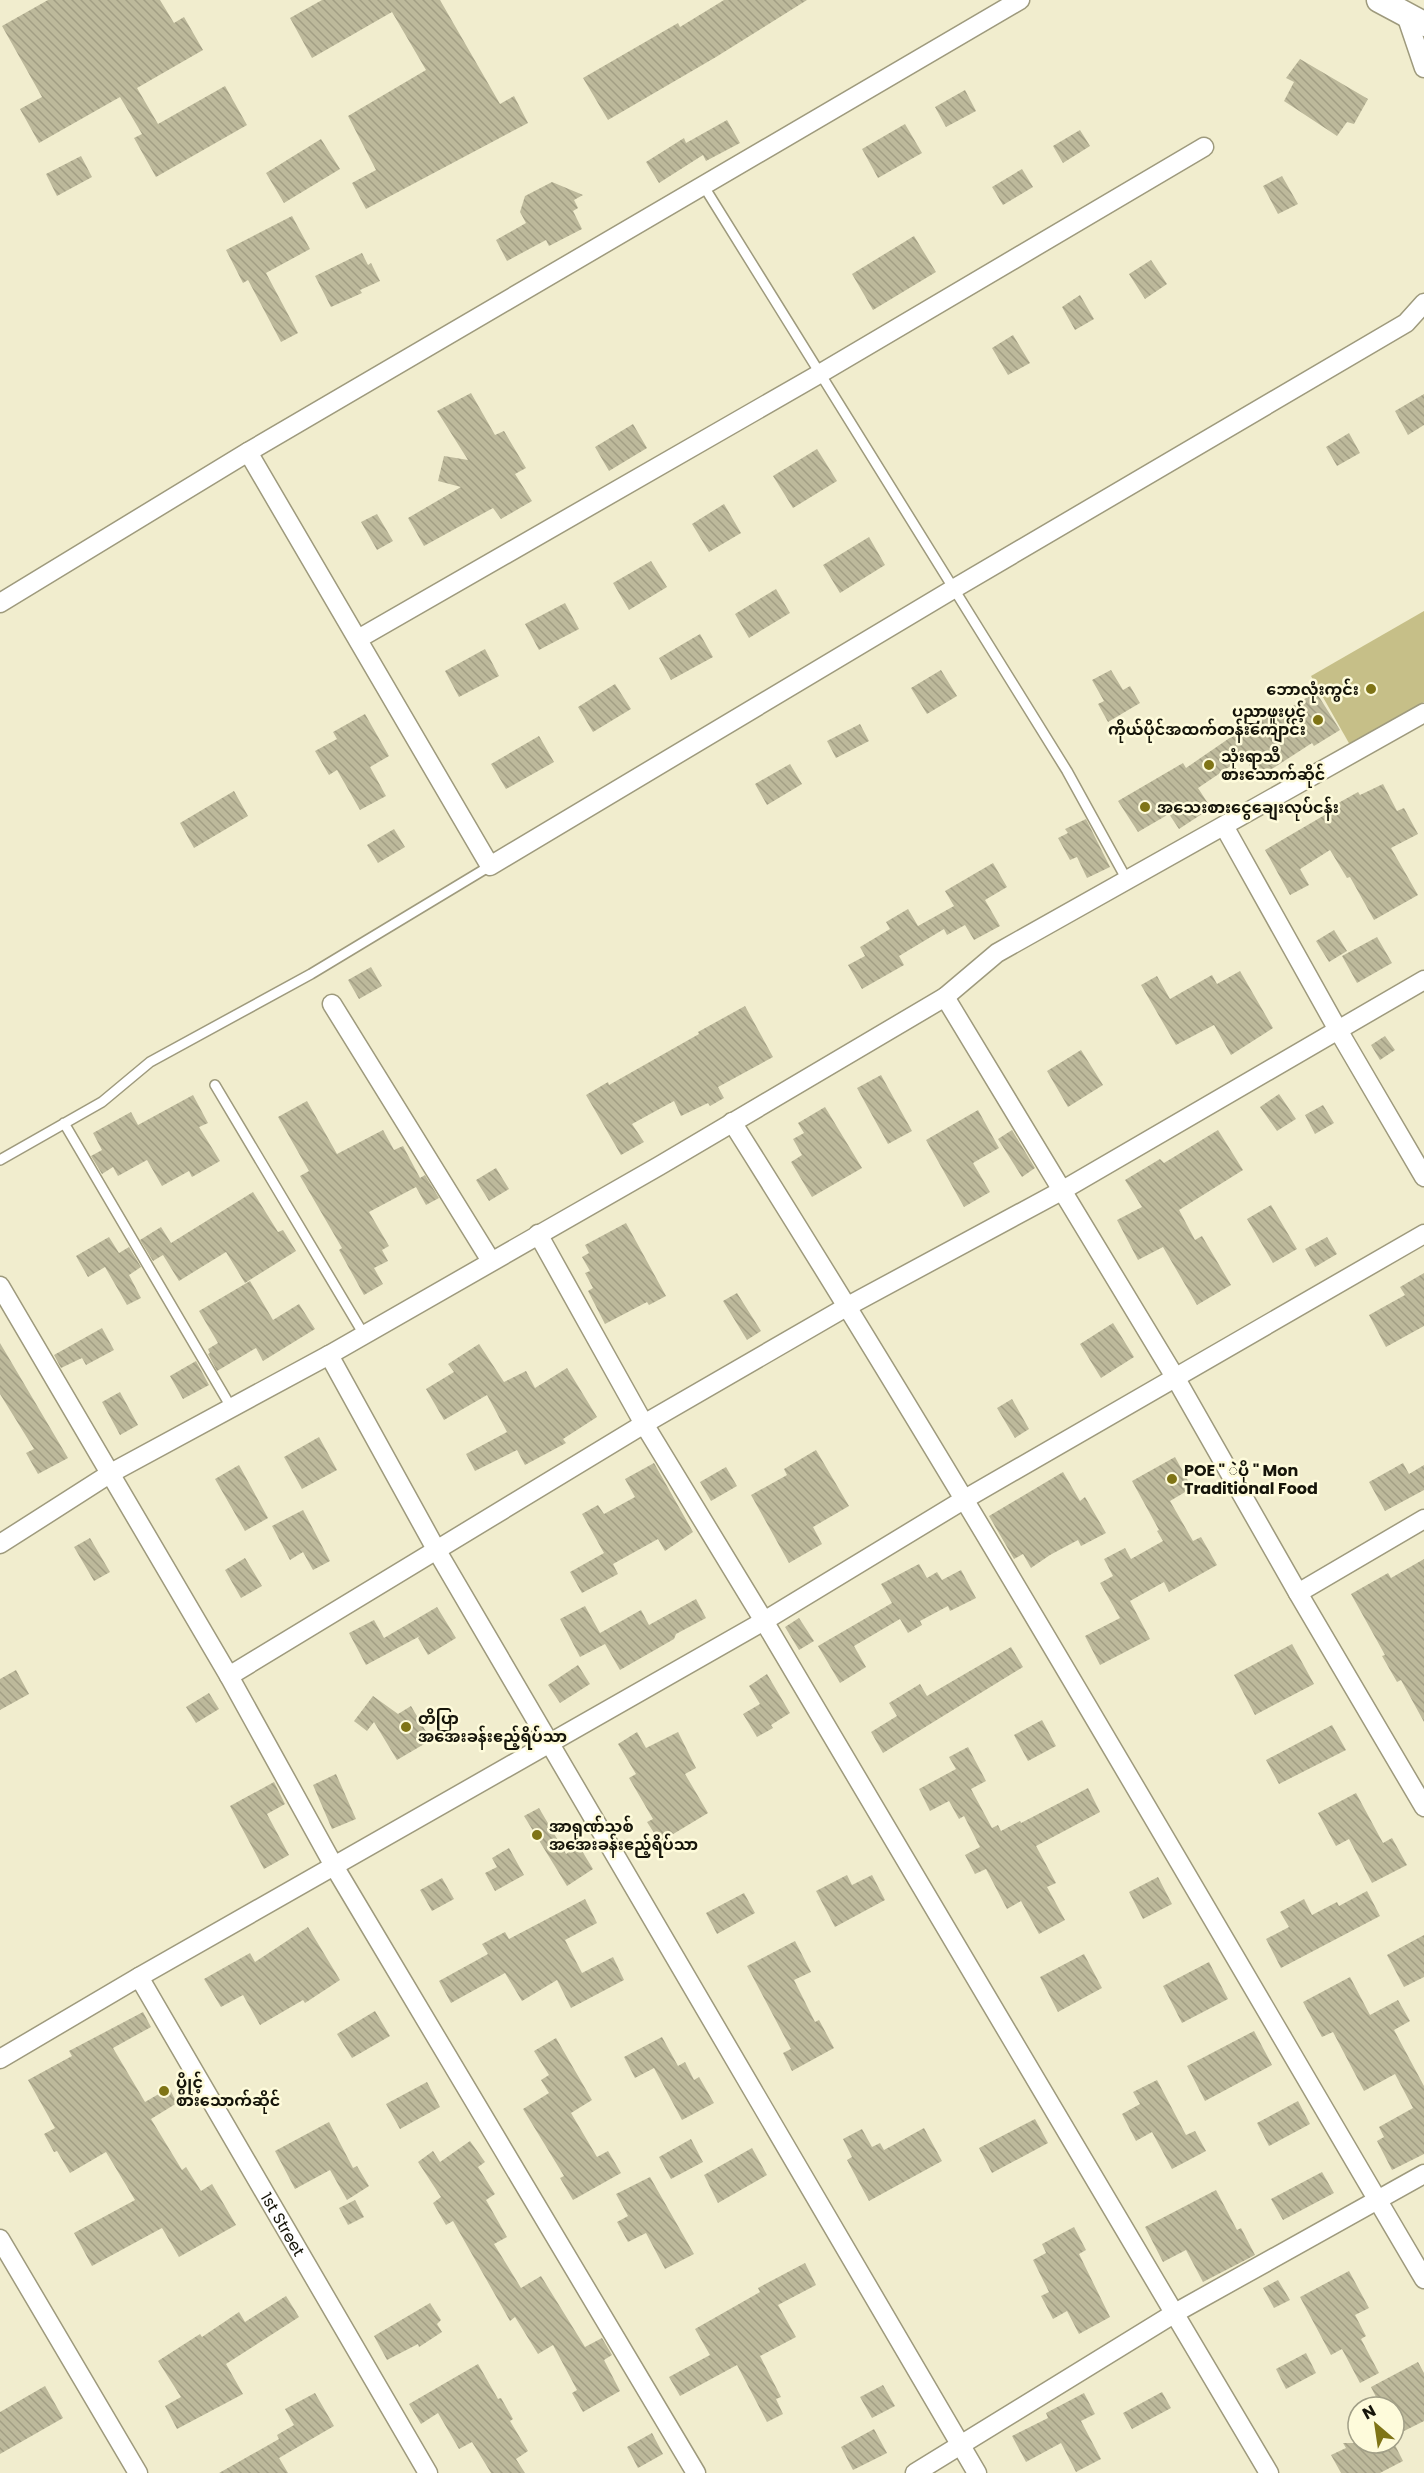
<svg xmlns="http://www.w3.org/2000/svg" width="1424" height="2473" font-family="Poppins,'Noto Sans Myanmar',sans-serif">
<defs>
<pattern id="building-back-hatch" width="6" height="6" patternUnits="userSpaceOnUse" patternTransform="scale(1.5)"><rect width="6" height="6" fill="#bdb99b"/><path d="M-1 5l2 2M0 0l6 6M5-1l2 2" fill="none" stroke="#a29e84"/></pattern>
</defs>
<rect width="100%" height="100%" fill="#f1edce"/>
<path fill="#c6bf88" d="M1424,611V702L1350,745L1311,676Z"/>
<path fill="url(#building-back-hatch)" d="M48,0H160L174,23L184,17L203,50L137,88L158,124L225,86L247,125L156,177L134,138L142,134L120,97L39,143L20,109L42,97L2,26Z
M322,0H440L500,104L514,96L528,123L366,209L352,183L376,170L348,116L426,70L392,12L312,58L290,18Z
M724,0H807L716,57L608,120L583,78L678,23L680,27Z
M1300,59L1368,99L1354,124L1347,122L1337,136L1284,101L1294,82L1286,78Z
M965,90L976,111L946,127L935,107Z
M727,120L740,143L706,161L703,155L659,183L646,162L684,138L686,143Z
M905,124L922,153L878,178L862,149Z
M1080,130L1090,146L1063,163L1053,146Z
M321,139L340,169L284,203L266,173Z
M81,156L92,177L57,196L46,174Z
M1022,169L1033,187L1003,205L992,187Z
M1282,176L1298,204L1278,214L1263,186Z
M552,182L583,195L574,200L578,208L573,211L582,229L549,246L546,240L507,261L496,240L526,223L520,212L525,196Z
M292,216L310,249L266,273L298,333L281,342L248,280L243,283L226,250Z
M914,236L936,272L873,310L852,274Z
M362,253L368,265L371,263L380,281L360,290L362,293L331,307L315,276Z
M1151,260L1167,284L1145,299L1129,274Z
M1080,295L1094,319L1075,330L1062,307Z
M1013,335L1030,363L1008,375L992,348Z
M471,393L495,435L504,431L526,468L515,474L532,501L501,519L493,508L424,546L408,518L461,487L438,481L444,456L468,460L437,411Z
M1424,394V425L1408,435L1395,411Z
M633,424L647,448L609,471L595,447Z
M1349,433L1360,453L1337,466L1326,447Z
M817,449L837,481L793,508L773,476Z
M724,504L741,533L709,552L692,524Z
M377,514L393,541L377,550L361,522Z
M869,537L885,565L840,593L823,565Z
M651,561L667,587L629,610L613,583Z
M776,589L790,613L749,638L735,614Z
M565,603L579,629L539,650L525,624Z
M700,634L713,657L671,680L659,658Z
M485,649L499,676L459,697L445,671Z
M941,670L957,696L927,714L911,688Z
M1111,670L1123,690L1130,686L1140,703L1108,722L1098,704L1104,701L1092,680Z
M615,684L631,709L593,732L578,707Z
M1316,692L1340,730L1314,746L1312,743L1258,778L1244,757L1198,788L1211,808L1179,829L1169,814L1138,832L1118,801L1183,763L1186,768L1273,708L1278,715Z
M365,714L389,756L370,767L386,796L360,810L337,770L329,775L315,751L337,739L333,732Z
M860,724L869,741L836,758L827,741Z
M539,736L554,762L506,789L491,764Z
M790,764L802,784L767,805L755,784Z
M1383,784L1397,811L1404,808L1418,834L1391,848L1418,895L1374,920L1350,877L1347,878L1330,850L1300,869L1309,885L1290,895L1265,850L1335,809L1333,806L1358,792L1360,795Z
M234,791L248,816L194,848L180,823Z
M1086,819L1110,867L1087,878L1077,857L1070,860L1058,838L1068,833L1065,829Z
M394,829L405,847L378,863L367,845Z
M993,863L1007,887L985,900L1000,926L974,940L965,925L947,935L944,929L899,956L904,965L862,989L848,965L865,956L860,947L890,929L886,922L908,909L918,926L954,906L945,891Z
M1334,930L1347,951L1329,962L1316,941Z
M1377,937L1392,963L1357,983L1342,956Z
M371,967L382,986L359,999L348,980Z
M1240,971L1273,1028L1231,1055L1214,1025L1176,1045L1141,985L1157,976L1170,999L1212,975L1217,984Z
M745,1006L773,1057L718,1087L724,1098L710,1106L708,1103L681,1116L674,1101L632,1124L644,1142L621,1155L586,1095L608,1082L609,1085L699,1034L698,1032Z
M1385,1036L1395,1050L1380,1060L1371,1045Z
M1081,1050L1103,1085L1068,1107L1047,1071Z
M881,1075L912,1131L888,1144L857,1088Z
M1279,1094L1296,1119L1277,1131L1260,1107Z
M193,1095L208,1123L199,1127L220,1161L192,1177L189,1171L162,1186L147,1160L118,1176L113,1167L102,1174L91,1156L102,1150L93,1133L131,1112L138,1125Z
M307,1101L337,1154L383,1130L394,1150L403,1146L420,1178L425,1175L439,1198L426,1205L416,1187L369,1212L389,1246L382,1250L388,1261L374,1268L383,1284L364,1295L339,1250L342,1248L300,1176L309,1171L278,1117Z
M1323,1105L1334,1123L1315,1134L1305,1115Z
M825,1107L862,1168L812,1197L791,1162L802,1155L793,1139L804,1133L798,1123Z
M978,1110L999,1148L973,1163L990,1192L964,1207L926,1140Z
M1012,1130L1035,1168L1022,1177L998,1139Z
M1218,1130L1243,1170L1179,1210L1195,1240L1202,1236L1231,1285L1197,1305L1163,1247L1138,1260L1117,1220L1142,1207L1125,1180L1160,1159L1164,1163Z
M496,1168L509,1189L489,1201L476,1180Z
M253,1192L278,1232L283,1230L296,1251L245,1283L226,1252L179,1281L163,1255L153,1261L140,1240L161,1227L171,1243Z
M1271,1205L1297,1249L1273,1263L1247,1219Z
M626,1223L666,1296L649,1305L647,1302L605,1324L588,1291L593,1288L585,1273L590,1271L582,1257L589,1253L585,1245Z
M109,1237L119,1253L129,1247L141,1267L129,1275L141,1298L127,1305L105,1267L88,1277L76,1256Z
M1327,1237L1337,1254L1315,1267L1305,1249Z
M1424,1273V1326L1386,1347L1369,1315L1405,1295L1400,1287Z
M250,1281L273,1320L299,1304L315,1329L263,1361L256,1348L217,1371L208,1354L210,1353L208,1349L218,1343L199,1311Z
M737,1293L761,1331L747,1340L723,1301Z
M1113,1323L1134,1357L1101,1378L1080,1344Z
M102,1328L114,1350L86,1365L82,1358L61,1368L54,1355Z
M0,1343L68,1458L38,1474L26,1453L34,1449L0,1394Z
M479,1344L504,1382L526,1371L535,1388L567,1368L597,1417L563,1439L566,1443L525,1465L517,1450L475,1471L466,1454L507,1432L487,1395L444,1420L426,1389L454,1372L448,1364Z
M196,1361L209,1385L183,1399L170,1376Z
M120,1392L138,1425L120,1435L102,1402Z
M1012,1399L1029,1429L1015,1438L997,1408Z
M319,1437L337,1470L302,1489L284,1457Z
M816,1450L849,1506L813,1527L822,1544L789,1563L751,1495L787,1475L784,1469Z
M1175,1457L1192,1488L1170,1501L1193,1541L1201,1537L1217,1565L1169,1592L1164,1582L1130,1601L1150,1639L1100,1665L1085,1636L1120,1618L1100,1583L1113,1576L1104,1559L1125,1548L1131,1559L1163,1541L1157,1531L1159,1530L1132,1481Z
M654,1463L693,1532L665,1551L658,1539L613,1564L618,1574L582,1593L570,1572L604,1553L582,1514L598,1505L604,1514L635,1497L625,1479Z
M1403,1463L1409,1474L1424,1465V1490L1385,1511L1369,1482Z
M239,1465L268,1518L245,1531L215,1479Z
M726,1467L737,1486L711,1501L700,1482Z
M1063,1472L1080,1501L1085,1497L1106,1533L1081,1546L1078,1540L1050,1555L1031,1568L1023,1554L1014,1559L989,1516Z
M303,1510L330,1561L313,1570L303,1552L290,1560L272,1526Z
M90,1538L110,1572L94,1581L74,1547Z
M245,1558L262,1586L241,1598L225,1570Z
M1424,1559V1722L1401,1680L1397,1682L1382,1656L1385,1655L1351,1594L1388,1573L1391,1578Z
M919,1564L927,1578L937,1572L942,1580L961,1570L976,1598L950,1611L948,1606L920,1621L922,1625L908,1633L900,1619L854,1646L866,1667L840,1683L818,1646L892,1603L881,1584Z
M696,1599L706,1618L676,1634L674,1639L620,1670L605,1644L580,1657L560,1619L585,1606L600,1633L641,1610L649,1625Z
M437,1607L456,1638L428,1655L418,1638L420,1636L366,1665L349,1633L374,1620L384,1638Z
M799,1618L814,1641L799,1650L785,1627Z
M1292,1644L1314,1684L1255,1715L1234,1675Z
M1011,1647L1023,1667L883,1753L871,1732L897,1716L889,1703L920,1684L927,1696Z
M578,1665L590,1684L560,1703L548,1685Z
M16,1670L29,1694L0,1710V1679Z
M767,1674L790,1713L771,1725L773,1728L757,1737L743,1714L760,1704L749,1686Z
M209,1693L219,1709L196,1723L186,1707Z
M373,1696L398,1714L411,1706L431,1740L397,1760L374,1722L367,1731L354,1721Z
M1042,1720L1056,1746L1028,1761L1014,1735Z
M1332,1725L1346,1750L1279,1784L1266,1760Z
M637,1732L646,1748L678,1732L696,1768L685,1774L708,1813L660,1842L647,1822L653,1819L629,1778L636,1774L618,1744Z
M968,1747L986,1781L971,1789L992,1828L998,1825L1001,1831L1020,1821L1021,1823L1088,1788L1100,1812L1036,1846L1056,1883L1047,1887L1065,1920L1039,1934L1021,1901L1007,1909L986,1869L975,1874L965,1855L980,1847L964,1816L959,1819L949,1801L930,1811L919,1789L956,1769L949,1757Z
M336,1774L356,1819L332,1829L313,1785Z
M274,1782L285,1804L267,1814L289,1855L264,1869L230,1806Z
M1356,1793L1383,1843L1392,1838L1407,1865L1372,1883L1349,1839L1336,1846L1318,1813Z
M539,1808L566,1854L579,1846L593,1869L567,1886L524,1816Z
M509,1848L524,1875L495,1891L485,1873L497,1867L492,1858Z
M847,1875L852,1885L872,1875L885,1900L835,1927L816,1891Z
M1158,1877L1172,1904L1143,1919L1129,1892Z
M442,1878L454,1899L432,1911L420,1890Z
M1367,1891L1380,1916L1281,1968L1266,1939L1289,1927L1280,1912L1304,1899L1312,1915L1337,1902L1339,1906Z
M744,1893L755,1913L717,1934L706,1913Z
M585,1899L597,1923L565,1940L582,1973L613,1957L624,1980L571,2008L557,1980L522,2001L505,1973L451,2003L439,1981L488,1954L482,1944L505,1932L509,1939Z
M308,1927L340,1980L305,2003L303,2000L260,2025L243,1995L221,2007L204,1979L250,1953L255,1962Z
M1424,1935V1977L1404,1987L1387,1955Z
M795,1941L811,1972L794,1980L815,2022L819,2020L834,2048L792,2071L783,2053L791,2049L747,1966Z
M1084,1954L1102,1988L1058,2012L1040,1977Z
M1209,1962L1228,1999L1182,2023L1163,1986Z
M1350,1977L1370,2015L1398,2000L1410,2021L1394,2030L1424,2086V2154L1392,2170L1377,2141L1384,2137L1379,2127L1413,2108L1395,2074L1364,2091L1333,2032L1322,2037L1303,2002Z
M375,2011L390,2036L352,2058L337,2034Z
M143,2012L151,2027L113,2048L145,2102L169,2088L177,2103L151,2119L182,2170L186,2167L201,2191L212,2184L236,2225L179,2257L162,2228L92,2266L74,2233L135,2200L106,2152L70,2173L57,2151L54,2152L44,2134L55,2128L28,2080L72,2056L69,2051Z
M1254,2031L1272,2065L1205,2101L1187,2066Z
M662,2037L678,2066L685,2062L694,2080L699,2077L714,2103L682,2120L654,2068L635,2078L624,2057Z
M556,2038L592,2100L571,2113L597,2157L608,2151L621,2173L573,2200L560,2178L564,2176L523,2109L549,2093L541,2080L549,2075L534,2051Z
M1157,2080L1186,2135L1195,2131L1206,2151L1172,2169L1152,2132L1136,2141L1122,2114L1140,2104L1133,2092Z
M427,2082L440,2107L400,2129L386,2104Z
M1298,2101L1310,2124L1269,2146L1257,2123Z
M1035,2119L1048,2143L992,2173L979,2148Z
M329,2122L353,2168L357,2166L369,2186L347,2200L330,2170L295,2189L275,2151Z
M924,2128L942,2161L869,2201L847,2160L852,2157L843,2139L862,2129L872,2147L880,2143L884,2150Z
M691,2139L703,2162L671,2179L659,2157Z
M470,2141L485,2162L478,2167L495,2194L486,2200L507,2237L494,2244L521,2288L541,2276L585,2347L602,2338L612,2355L604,2360L620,2391L583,2412L572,2393L577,2390L553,2345L538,2354L515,2317L510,2321L453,2221L446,2225L433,2203L441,2197L418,2162L433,2151L440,2162Z
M752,2148L767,2175L718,2203L704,2175Z
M1322,2172L1334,2193L1283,2220L1271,2199Z
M650,2177L694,2254L665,2269L646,2233L628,2242L617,2222L628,2216L616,2194Z
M1216,2190L1237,2230L1241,2228L1255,2255L1203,2282L1186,2250L1163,2262L1145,2227Z
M355,2200L364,2217L348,2225L339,2208Z
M1074,2227L1086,2250L1079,2254L1110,2317L1079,2334L1067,2311L1053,2319L1041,2296L1049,2292L1033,2260L1046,2253L1042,2244Z
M805,2263L816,2285L778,2305L796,2337L760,2356L781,2397L776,2399L783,2414L767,2422L737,2365L680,2396L669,2377L710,2355L695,2329L760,2292L758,2288Z
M1349,2271L1369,2308L1355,2315L1366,2336L1361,2339L1379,2373L1360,2383L1342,2349L1331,2355L1300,2297Z
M1278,2280L1290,2300L1274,2308L1263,2288Z
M286,2296L299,2317L226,2364L243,2394L177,2429L165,2406L181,2397L158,2361L200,2334L202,2337L239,2312L245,2322Z
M430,2303L441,2320L437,2324L442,2332L419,2347L418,2344L387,2360L374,2336Z
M1306,2353L1316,2373L1286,2389L1276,2369Z
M1418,2362L1424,2373V2421L1394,2436V2407H1381L1371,2387Z
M478,2364L498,2399L501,2398L513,2419L510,2421L528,2451L516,2459L525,2473H491L472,2442L459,2449L438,2413L421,2424L409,2404Z
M883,2385L895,2406L872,2418L860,2397Z
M45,2386L63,2418L0,2454V2412Z
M1162,2392L1171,2408L1132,2429L1123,2413Z
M315,2393L334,2426L279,2458L288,2473H219L279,2439L277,2435L294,2425L285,2409Z
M1084,2393L1095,2414L1081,2421L1101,2459L1076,2472L1061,2443L1026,2462L1012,2436L1048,2418L1046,2413Z
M874,2429L887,2453L853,2470L841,2447Z
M652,2433L663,2454L638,2468L627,2447Z
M1343,2443H1394L1403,2461L1380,2473H1341L1331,2455L1346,2448Z"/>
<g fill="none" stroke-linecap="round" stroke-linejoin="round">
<defs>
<path id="lane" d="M703,185L1067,771L1127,880
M215,1085L363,1333
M64,1123L231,1407
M0,1160L102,1102L150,1062L311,974L490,866"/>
<g id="street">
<path d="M1406,15L1424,68"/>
<path d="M248,452L490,866L955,588L1406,323L1424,303"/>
<path d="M0,603L248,452L1020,0"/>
<path d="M358,639L821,373L1204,147"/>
<path d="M1224,826L1338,1030L1424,1177"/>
<path d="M945,997L1175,1377L1298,1593L1424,1807"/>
<path d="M332,1004L491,1261"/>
<path d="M732,1122C972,1502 1196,1892 1424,2279"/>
<path d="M538,1234L644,1424L764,1621L1269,2473"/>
<path d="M0,1286L229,1676L334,1866L696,2473"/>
<path d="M329,1355L437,1551L977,2473"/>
<path d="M0,1544L111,1473L329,1355L659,1166L945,997L997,953L1424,713"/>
<path d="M1298,1593L1424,1519"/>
<path d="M229,1676L644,1424L848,1306L1063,1190L1424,980"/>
<path id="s1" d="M139,1977L428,2473"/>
<path d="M0,2059L139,1977L764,1621L965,1499L1424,1234"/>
<path d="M0,2239L138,2473"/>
<path d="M915,2473L1175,2313L1424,2174"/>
</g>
<path id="secondary" d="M1379,0L1424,24"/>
</defs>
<use href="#lane" stroke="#9e9a7d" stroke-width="12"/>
<use href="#street" stroke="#9e9a7d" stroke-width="21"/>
<use href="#secondary" stroke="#9e9a7d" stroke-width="27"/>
<use href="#lane" stroke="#fff" stroke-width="9"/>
<use href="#street" stroke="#fff" stroke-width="18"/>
<use href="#secondary" stroke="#fff" stroke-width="24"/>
</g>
<g fill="#7f7416" stroke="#fefbdb" stroke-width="2">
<circle cx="1371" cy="689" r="6"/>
<circle cx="1318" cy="720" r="6"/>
<circle cx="1209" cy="765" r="6"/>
<circle cx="1145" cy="807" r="6"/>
<circle cx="1172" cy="1479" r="6"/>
<circle cx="406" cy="1727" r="6"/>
<circle cx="537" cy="1835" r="6"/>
<circle cx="164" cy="2091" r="6"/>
</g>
<g text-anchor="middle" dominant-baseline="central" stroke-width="5" stroke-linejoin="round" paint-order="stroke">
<g font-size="16" font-weight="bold" fill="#16150a" stroke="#fefbdb" text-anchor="start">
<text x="1359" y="689" text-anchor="end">ဘောလုံးကွင်း</text>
<text x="1306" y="711" text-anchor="end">ပညာဖူးပွင့်<tspan x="1306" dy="18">ကိုယ်ပိုင်အထက်တန်းကျောင်း</tspan></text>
<text x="1221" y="756">သုံးရာသီ<tspan x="1221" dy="18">စားသောက်ဆိုင်</tspan></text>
<text x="1157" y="807">အသေးစားငွေချေးလုပ်ငန်း</text>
<text x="1184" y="1470">POE " ဲပို " Mon<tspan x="1184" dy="18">Traditional Food</tspan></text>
<text x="418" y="1718">တိပြာ<tspan x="418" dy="18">အအေးခန်းဧည့်ရိပ်သာ</tspan></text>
<text x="549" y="1826">အာရုဏ်သစ်<tspan x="549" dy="18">အအေးခန်းဧည့်ရိပ်သာ</tspan></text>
<text x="176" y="2082">ပွိုင့်<tspan x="176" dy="18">စားသောက်ဆိုင်</tspan></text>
</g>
<g font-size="16" fill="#16150a" stroke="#fefbdb">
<text stroke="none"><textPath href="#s1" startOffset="286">1st Street</textPath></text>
</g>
</g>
<g transform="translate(1376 2425) rotate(331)"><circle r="28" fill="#fefbdb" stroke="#a19f87" stroke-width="1.5"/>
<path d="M0-4.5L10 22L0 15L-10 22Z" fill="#7f7416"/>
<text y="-9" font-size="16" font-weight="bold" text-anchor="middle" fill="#16150a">N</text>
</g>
</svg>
